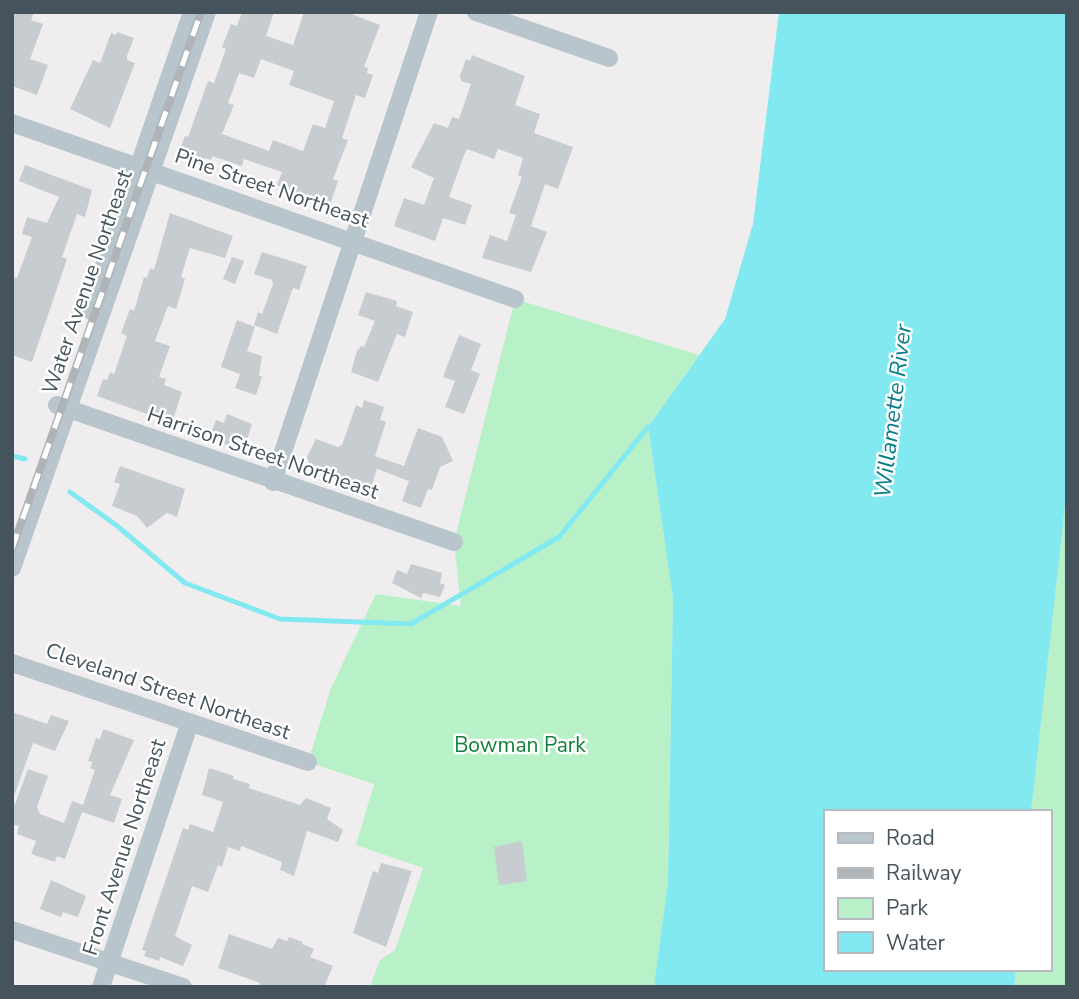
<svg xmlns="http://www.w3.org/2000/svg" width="1079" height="999" font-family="'Nunito Sans',sans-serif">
<rect width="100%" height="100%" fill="#f0edee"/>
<path fill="#b8f1c7" d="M515,299L699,355L648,427L673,598L668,881L654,987H370L380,960L395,950L423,868L356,845L374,784L308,762L331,688L376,594L461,606L454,542Z
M1067,488V987H1014L1016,969H1049V812H1031Z"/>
<path fill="#83e9f1" d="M779,12H1067V488L1031,812H825V969H1016L1014,987H654L668,881L673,598L648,427L725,319L753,224Z"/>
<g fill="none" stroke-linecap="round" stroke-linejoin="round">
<path stroke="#83e9f1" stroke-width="5" d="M12,456L25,459
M70,492L116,525L185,583L280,619L411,624L559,537L648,427L652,428"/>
</g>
<path fill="#c7ccd1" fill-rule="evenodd" d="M12,12H34L31,20L43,24L30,59L48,65L37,95L12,86Z
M242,12H274L266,36L293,45L304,12H346L380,25L364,67L368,68L367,73L373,75L365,98L356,95L342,138L348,140L333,179L338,181L331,202L320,198L319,201L277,185L282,172L244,159L242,166L212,156L211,160L205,158L202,166L178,154L185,136L188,137L208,81L214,83L226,49L222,47L231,24L237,26ZM261,59L294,71L289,85L334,101L325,128L313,124L303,151L273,140L269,151L222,134L234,105L228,103L239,73L254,78Z
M117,32L134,38L127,56V60L135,63L110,128L70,109L93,60L100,63L111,33L116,35Z
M472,55L525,76L515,105L540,114L534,133L573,147L558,189L545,184L531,226L547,232L531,272L482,258L490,235L507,241L516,215L509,213L522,177L518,175L523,158L498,149L494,159L467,149L464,155L449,197L472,205L465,225L443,218L435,241L394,226L404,198L424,205L434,178L411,167L434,123L448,128L452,117L459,119L471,84L461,81L460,76L466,59L470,61Z
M25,165L92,190L85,217L77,214L62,257L67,259L32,362L12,355V277L17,278L32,237L22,234L27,217L47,223L59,197L19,181Z
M170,213L233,236L225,258L190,248L181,277L185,279L176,309L168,306L155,341L170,346L159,377L166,379L164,385L182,392L172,423L97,396L103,379L107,380L110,372L114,374L127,336L121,333L130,309L134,311L144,277L147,278L150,268L154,270Z
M262,252L307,266L299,290L293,288L277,334L254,325L258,312L262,314L273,284L272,280L254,274Z
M232,257L244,261L235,284L223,279Z
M366,292L397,301L396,306L413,312L405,337L397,334L378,382L351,372L357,351L361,346L364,347L375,321L358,315Z
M237,320L255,327L247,351L262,356L259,375L262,377L256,395L235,388L240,374L221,367Z
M459,335L481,344L471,370L480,374L464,414L445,407L455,381L443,377Z
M364,400L384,407L380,420L386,422L375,456L404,466L418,428L442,437L453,461L440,467L432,490L428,489L421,508L402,501L409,481L377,469L371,488L308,465L309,460L306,459L316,439L338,447L342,445L356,405L362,408Z
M227,414L252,424L245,446L241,444L239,449L209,439L216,420L224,423Z
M120,466L185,489L177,517L167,513L147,528L137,516L112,506L120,484L114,482Z
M411,564L442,573L440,583L445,585L440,597L423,593L421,598L392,583L397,570L407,574Z
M12,712L47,724L51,715L69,721L55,751L33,743L14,796Z
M103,729L134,740L110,795L122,799L114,823L82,812L65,859L57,856L55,862L31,854L36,841L17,834L19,826L12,824V803L15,804L28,769L48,776L37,807L40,814L64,823L72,801L83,805L95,770L90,768L93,762L88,761L96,738L100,739Z
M209,768L234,776L233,779L250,784L249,788L300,805L306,798L331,808L327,819L343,830L338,842L307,831L294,876L280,870L282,862L241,846L240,851L228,847L222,867L218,865L208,892L192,886L175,936L192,945L183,966L160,957L159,961L144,956L146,951L142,950L183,828L188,830L190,824L213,832L223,802L202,795Z
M522,841L527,881L499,885L494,847Z
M381,863L412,871L386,947L353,933L373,871L378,873Z
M51,880L86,896L78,917L63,912L61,917L40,909Z
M229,934L272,949L278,938L287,941L289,937L303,942L302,944L314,949L310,957L333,966L324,987H258L260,983L218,968Z"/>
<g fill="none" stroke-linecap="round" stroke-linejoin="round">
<path stroke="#b8c5cc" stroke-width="18" d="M476,12L609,58
M12,123L515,299
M89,310L192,12
M57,405L454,542
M273,482L429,12
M12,568L207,12
M12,663L308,762
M12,930L183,987
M101,987L190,722"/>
<defs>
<path id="rail" d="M12,549L201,12"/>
</defs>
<use href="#rail" stroke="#afb4b8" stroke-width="8"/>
<use href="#rail" stroke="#fff" stroke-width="5" stroke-dasharray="16" stroke-linecap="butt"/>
</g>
<g text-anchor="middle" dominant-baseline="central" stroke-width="5" stroke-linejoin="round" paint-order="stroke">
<g font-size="21" fill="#45545c" stroke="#fff">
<text transform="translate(272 188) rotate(19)">Pine Street Northeast</text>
<text transform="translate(87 282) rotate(-71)">Water Avenue Northeast</text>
<text transform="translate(263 453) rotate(19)">Harrison Street Northeast</text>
<text transform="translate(168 691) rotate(19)">Cleveland Street Northeast</text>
<text transform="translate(124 847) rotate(-72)">Front Avenue Northeast</text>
</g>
<g font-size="21" fill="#11813a" stroke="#fff">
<text x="520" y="745">Bowman Park</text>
</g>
<g font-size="23" font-style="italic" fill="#077e88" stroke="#fff">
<text transform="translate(893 411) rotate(-83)">Willamette River</text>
</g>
</g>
<rect width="1079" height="999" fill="none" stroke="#45545c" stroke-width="28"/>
<rect x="824" y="810" width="228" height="161" fill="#ffffff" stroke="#b5bbbe" stroke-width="2"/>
<rect x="838" y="833" width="35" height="10" fill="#b8c5cc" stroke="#b5bbbe" stroke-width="2"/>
<text x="886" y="845" font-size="21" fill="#45545c">Road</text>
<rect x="838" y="868" width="35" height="10" fill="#afb4b8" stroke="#b5bbbe" stroke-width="2"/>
<text x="886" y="880" font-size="21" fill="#45545c">Railway</text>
<rect x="838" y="898" width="35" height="21" fill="#b8f1c7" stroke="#b5bbbe" stroke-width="2"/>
<text x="886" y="915" font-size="21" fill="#45545c">Park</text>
<rect x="838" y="932" width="35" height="21" fill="#83e9f1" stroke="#b5bbbe" stroke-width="2"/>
<text x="886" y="950" font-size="21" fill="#45545c">Water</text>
</svg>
